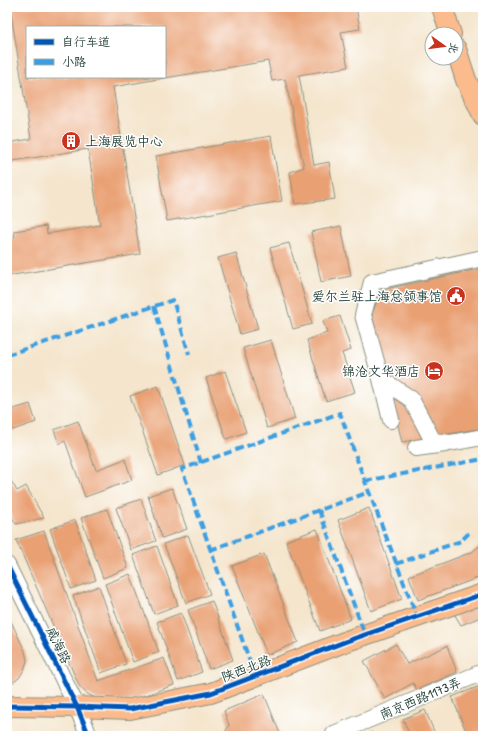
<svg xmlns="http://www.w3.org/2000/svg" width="490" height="743" font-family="'Patrick Hand','LXGW WenKai TC',sans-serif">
<rect width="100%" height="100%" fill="#fff"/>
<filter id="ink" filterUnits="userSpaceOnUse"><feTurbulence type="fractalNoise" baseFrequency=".025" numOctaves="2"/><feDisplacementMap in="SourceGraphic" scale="8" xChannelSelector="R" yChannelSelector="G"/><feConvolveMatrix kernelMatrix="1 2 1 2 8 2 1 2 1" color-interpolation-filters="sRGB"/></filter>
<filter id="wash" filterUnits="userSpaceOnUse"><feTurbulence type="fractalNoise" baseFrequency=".012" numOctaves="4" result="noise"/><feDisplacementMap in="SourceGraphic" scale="16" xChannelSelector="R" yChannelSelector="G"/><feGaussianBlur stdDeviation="0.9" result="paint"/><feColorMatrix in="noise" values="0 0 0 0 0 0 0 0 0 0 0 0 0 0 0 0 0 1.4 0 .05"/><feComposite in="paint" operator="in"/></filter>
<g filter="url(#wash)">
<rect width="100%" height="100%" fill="#f4e5cc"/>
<g id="blocks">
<path fill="#e9a073" d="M10,7H356L360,29L341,32L348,67L299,75L314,165L329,162L335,199L295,204L290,172L304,167L285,79L272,81L268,61L165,78V27H27V77H164V78L113,87L140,254L7,276V239L15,237L14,231L46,226L47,234L100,225L88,149L7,162V143L31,139Z
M271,136L282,201L167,221L156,156Z
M341,226L351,276L321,282L311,232Z
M289,243L312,324L293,329L270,248Z
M236,253L258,329L240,334L218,258Z
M483,268V428L402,442L372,314L381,290Z
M340,316L351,350L342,353L355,392L326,401L307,340L327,333L323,321Z
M271,340L295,419L267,428L243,348Z
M225,371L246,432L226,439L206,378Z
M158,386L185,465L158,475L130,396Z
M30,404L36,422L7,432V411Z
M78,421L96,470L125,459L132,480L85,497L65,441L59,444L54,430Z
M7,474L17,491L26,486L44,518L16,524L7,508Z
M172,488L187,529L162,538L148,496Z
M141,499L156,541L131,550L116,508Z
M369,508L402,599L371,611L338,520Z
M107,509L128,568L103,578L81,518Z
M75,520L96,580L71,589L50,529Z
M317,529L351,619L320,631L286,541Z
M44,531L98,681L164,658L174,685L137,698L128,701L97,699L86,693L80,687L77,681L16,540Z
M188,535L210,594L186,603L164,544Z
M483,543V576L418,600L409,576L472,552Z
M157,546L178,605L154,614L133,555Z
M264,554L298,642L267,655L232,566Z
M130,574L159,652L133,662L105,584Z
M99,586L126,664L101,673L73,596Z
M483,595V616L461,625L450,607Z
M212,601L233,660L209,669L188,610Z
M7,613L25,651L27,661L24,670L19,678L12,683L7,684Z
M181,613L202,672L178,681L157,622Z
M396,644L407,664L447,646L457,672L417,690L413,683L385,699L364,661Z
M480,686L483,693V736H468L452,697Z
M264,694L281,736H223L229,725L224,711Z
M425,710L436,736H410L403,719Z
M372,732L374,736H363Z"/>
</g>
</g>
<g filter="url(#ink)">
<use href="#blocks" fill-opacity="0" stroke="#8a9180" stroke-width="1"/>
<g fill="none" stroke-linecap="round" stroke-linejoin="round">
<defs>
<path id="minor" d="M483,258L372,282L363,315L381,379L411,399L433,441L450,443L483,437
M381,379L391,420
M416,448L445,444
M7,565L77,707L89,736
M334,734L483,672"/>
<path id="major" d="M442,7L451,34
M456,49L466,80L483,115
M7,706L77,707L130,709L211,693L347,641L483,594"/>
</defs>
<use href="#minor" stroke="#8a9180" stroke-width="18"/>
<use href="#major" stroke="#8a9180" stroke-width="22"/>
<use href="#minor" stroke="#fff" stroke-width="16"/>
<use href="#major" stroke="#fbbb8c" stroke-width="20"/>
<path stroke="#3c9ee2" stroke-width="4" stroke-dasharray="8 4" stroke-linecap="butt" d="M154,306L201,463
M7,355L173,300L189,354
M365,481L483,459
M319,510L365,635
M210,550L369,492
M396,564L461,541L469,533
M255,676L182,469L340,413L369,492L417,617"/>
<defs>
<path id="cycleway" d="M7,565L77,707L89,736
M7,706L77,707L130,709L211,693L347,641L483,594"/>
</defs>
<use href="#cycleway" stroke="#fff" stroke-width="8"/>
<use href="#cycleway" stroke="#0057b8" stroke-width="5"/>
</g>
</g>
<defs>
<symbol id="building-disc" viewBox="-11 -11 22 22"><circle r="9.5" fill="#c8321e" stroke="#fff"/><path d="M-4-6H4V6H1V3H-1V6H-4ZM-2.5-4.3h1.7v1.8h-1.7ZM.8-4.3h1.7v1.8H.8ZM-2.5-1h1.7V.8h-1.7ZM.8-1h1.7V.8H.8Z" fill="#fff"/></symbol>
<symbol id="civic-disc" viewBox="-11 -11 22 22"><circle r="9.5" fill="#c8321e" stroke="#fff"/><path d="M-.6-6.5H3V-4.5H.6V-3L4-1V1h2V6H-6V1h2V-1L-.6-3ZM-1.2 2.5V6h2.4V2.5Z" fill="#fff"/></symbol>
<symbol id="hotel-disc" viewBox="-11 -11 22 22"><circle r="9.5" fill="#c8321e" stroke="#fff"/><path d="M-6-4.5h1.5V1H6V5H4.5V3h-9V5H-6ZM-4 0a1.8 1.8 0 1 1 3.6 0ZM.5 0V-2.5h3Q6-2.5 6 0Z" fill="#fff"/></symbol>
</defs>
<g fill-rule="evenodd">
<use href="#building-disc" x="60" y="130" width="22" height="22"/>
<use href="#civic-disc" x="445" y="285" width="22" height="22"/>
<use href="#hotel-disc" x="423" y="360" width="22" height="22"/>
</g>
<g text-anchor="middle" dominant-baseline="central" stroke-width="3" stroke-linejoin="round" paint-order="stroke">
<g font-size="13" fill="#1f3d34" stroke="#fff" text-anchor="end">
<text x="85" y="141" text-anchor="start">上海展览中心</text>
<text x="442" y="296">爱尔兰驻上海总领事馆</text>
<text x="420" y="371">锦沧文华酒店</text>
</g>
<g font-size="13" fill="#1f3d34" stroke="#fff">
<text transform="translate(59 645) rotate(64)">威海路</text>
<text transform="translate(246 668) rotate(-21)">陕西北路</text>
<text transform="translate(420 698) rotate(-23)">南京西路1173弄</text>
</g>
</g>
<rect width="490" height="743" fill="none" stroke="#fff" stroke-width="24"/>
<rect x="26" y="26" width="140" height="52" fill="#ffffff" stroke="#a5b1ae"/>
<rect x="34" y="39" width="20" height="6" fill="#0057b8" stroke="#a5b1ae"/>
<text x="62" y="46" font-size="12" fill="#1f3d34">自行车道</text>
<rect x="34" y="59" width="20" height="6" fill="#3c9ee2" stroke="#a5b1ae"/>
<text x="62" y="66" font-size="12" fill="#1f3d34">小路</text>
<g transform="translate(444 46) rotate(104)"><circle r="19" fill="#ffffff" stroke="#a5b1ae"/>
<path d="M0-3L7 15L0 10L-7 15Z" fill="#c8321e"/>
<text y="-6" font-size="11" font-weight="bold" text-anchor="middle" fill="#1f3d34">北</text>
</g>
</svg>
